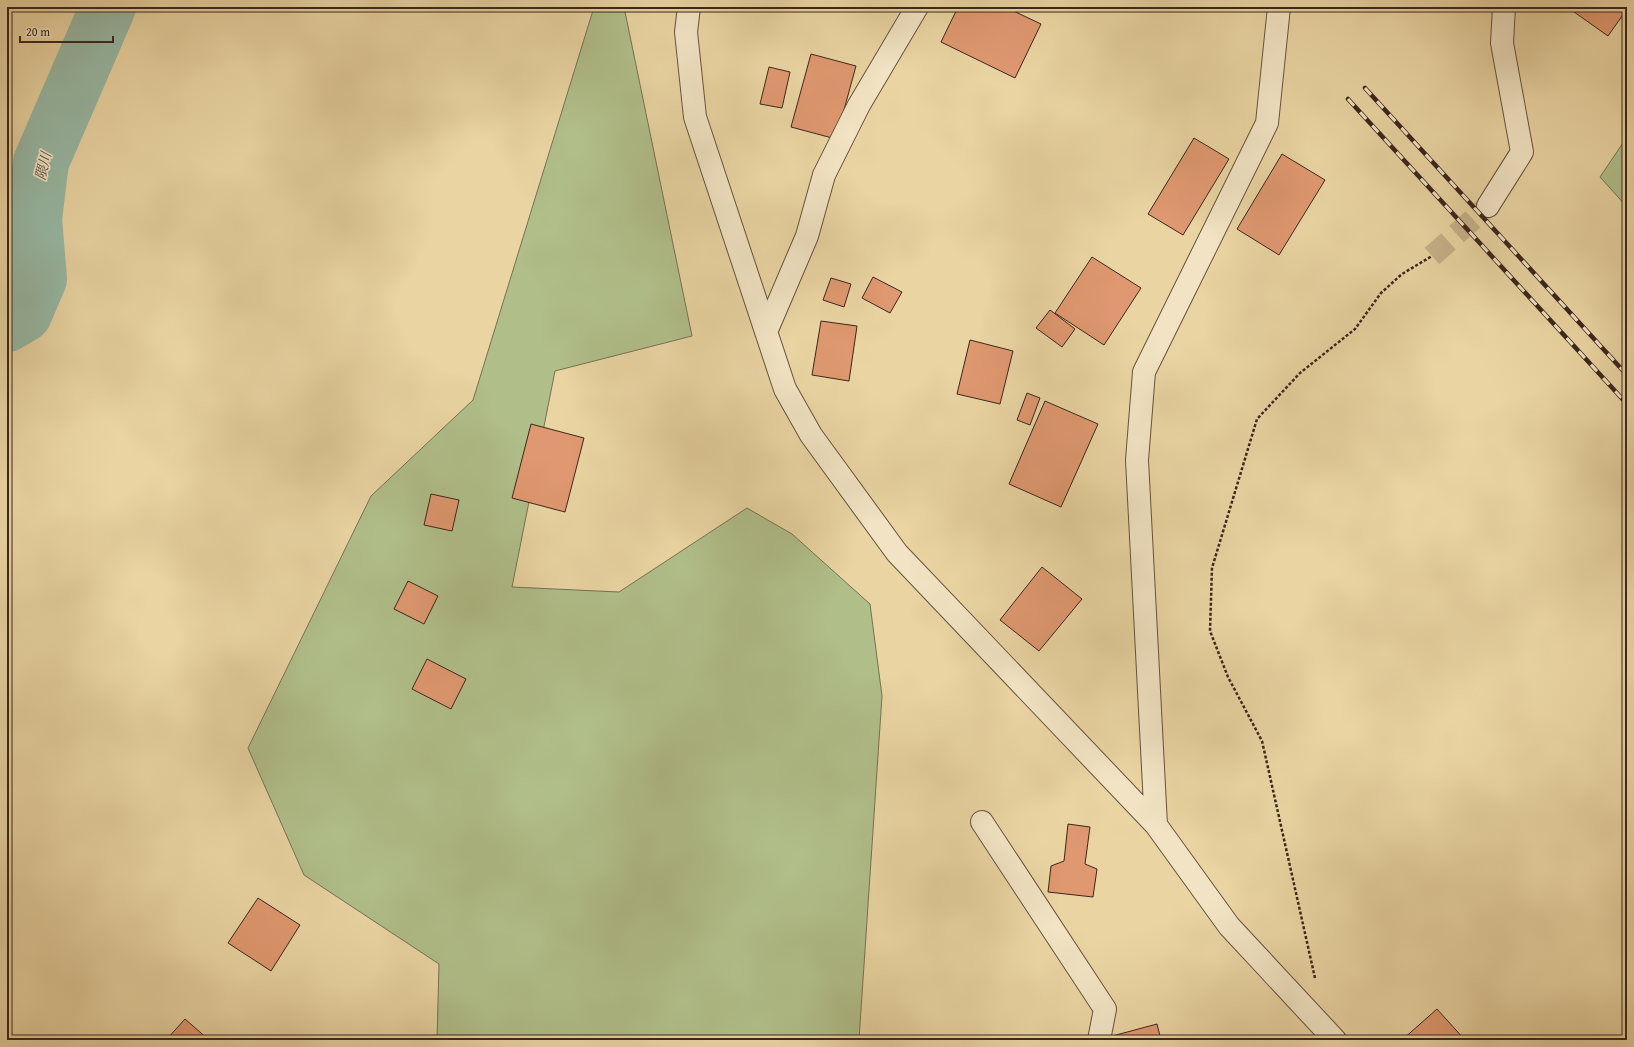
<svg xmlns="http://www.w3.org/2000/svg" width="1634" height="1047" font-family="'Gentium Book Plus','Noto Serif JP',serif">
<rect width="100%" height="100%" fill="#e9d4a2"/>
<filter id="stains"><feTurbulence type="fractalNoise" baseFrequency=".005" numOctaves="4"/><feColorMatrix values="0 0 0 0 .2 0 0 0 0 .09 0 0 0 0 .02 0 0 0 .5 -.17"/></filter>
<radialGradient id="worn" r=".72"><stop offset=".6" stop-color="#630" stop-opacity="0"/><stop offset="1" stop-color="#630" stop-opacity=".3"/></radialGradient>
<path fill="#b0be89" stroke="#767254" d="M594,7H624L692,336L555,371L512,587L619,592L747,508L792,534L870,604L882,696L859,1040H437L439,964L304,875L248,748L371,496L473,400Z
M1627,137V207L1600,177Z"/>
<g fill="none" stroke-linecap="round" stroke-linejoin="round">
<path stroke="#97b8a4" stroke-width="56" d="M7,324L24,314L39,279L34,219L41,162L108,7"/>
</g>
<path fill="#df986f" stroke="#3b261e" d="M958,7H1005L1041,24L1015,78L941,42Z
M1567,7H1627V9L1608,36Z
M811,54L856,66L836,139L791,127Z
M769,67L790,72L782,108L760,104Z
M1194,138L1229,159L1183,235L1148,214Z
M1282,154L1325,180L1279,255L1237,229Z
M1092,257L1141,288L1104,345L1055,313Z
M873,277L902,292L890,313L862,298Z
M831,278L851,284L844,307L823,300Z
M1050,310L1075,329L1062,347L1036,328Z
M821,321L857,326L849,381L812,375Z
M970,340L1013,351L1000,404L957,394Z
M1027,393L1040,398L1030,425L1017,420Z
M1045,401L1098,424L1061,507L1009,484Z
M531,424L584,438L565,512L512,498Z
M431,494L459,500L452,531L424,525Z
M1042,567L1082,599L1039,651L1000,620Z
M408,581L438,596L424,624L394,609Z
M427,659L466,679L451,709L412,689Z
M1068,824L1090,827L1085,864L1097,869L1093,897L1048,892L1051,866L1064,861Z
M258,898L300,925L271,971L228,943Z
M1437,1009L1465,1040H1402Z
M185,1019L209,1040H166Z
M1157,1024L1161,1040H1105V1038Z"/>
<g fill="none" stroke-linecap="round" stroke-linejoin="round">
<path stroke="#c6b188" stroke-width="22" stroke-dasharray="22 11" stroke-linecap="butt" d="M1432,256L1488,206"/>
<defs>
<path id="minor" d="M689,7L686,32L695,117L785,389L811,435L897,553L1156,825L1229,926L1335,1040
M1488,206L1522,152L1502,43L1504,7
M766,332L807,236L824,175L859,105L917,7
M982,822L1105,1009L1099,1040
M1156,825L1137,460L1144,372L1267,123L1279,7"/>
</defs>
<use href="#minor" stroke="#66523f" stroke-width="24"/>
<path stroke="#3b261e" stroke-width="2.5" stroke-dasharray="3 2" stroke-linecap="butt" d="M1315,978L1262,741L1228,677L1210,631L1212,568L1257,419L1300,373L1355,329L1381,293L1402,274L1432,256"/>
<use href="#minor" stroke="#f1e3c3" stroke-width="22"/>
<defs>
<path id="rail" d="M1365,88L1627,375
M1348,99L1627,404"/>
</defs>
<use href="#rail" stroke="#3b261e" stroke-width="4.5"/>
<use href="#rail" stroke="#f1e3c3" stroke-width="3" stroke-dasharray="9" stroke-linecap="butt"/>
</g>
<g text-anchor="middle" dominant-baseline="central" stroke-width="3.5" stroke-linejoin="round" paint-order="stroke">
<g font-size="14" font-style="italic" fill="#524a40" stroke="#f1e3c3">
<text transform="translate(43 166) rotate(-76)">隈川</text>
</g>
</g>
<rect width="1634" height="1047" fill="none" stroke="#e9d4a2" stroke-width="24"/>
<rect x="8" y="8" width="1618" height="1031" fill="none" stroke="#3b261e" stroke-width="2"/>
<rect x="12" y="12" width="1610" height="1023" fill="none" stroke="#3b261e"/>
<path d="M20 36v6h93v-6" fill="none" stroke="#3b261e" stroke-width="2"/>
<text x="26" y="36" font-size="12" fill="#3b261e" stroke="#f1e3c3" stroke-width="3" paint-order="stroke">20 m</text>
<rect width="100%" height="100%" filter="url(#stains)"/>
<rect width="100%" height="100%" fill="url(#worn)"/>
</svg>
